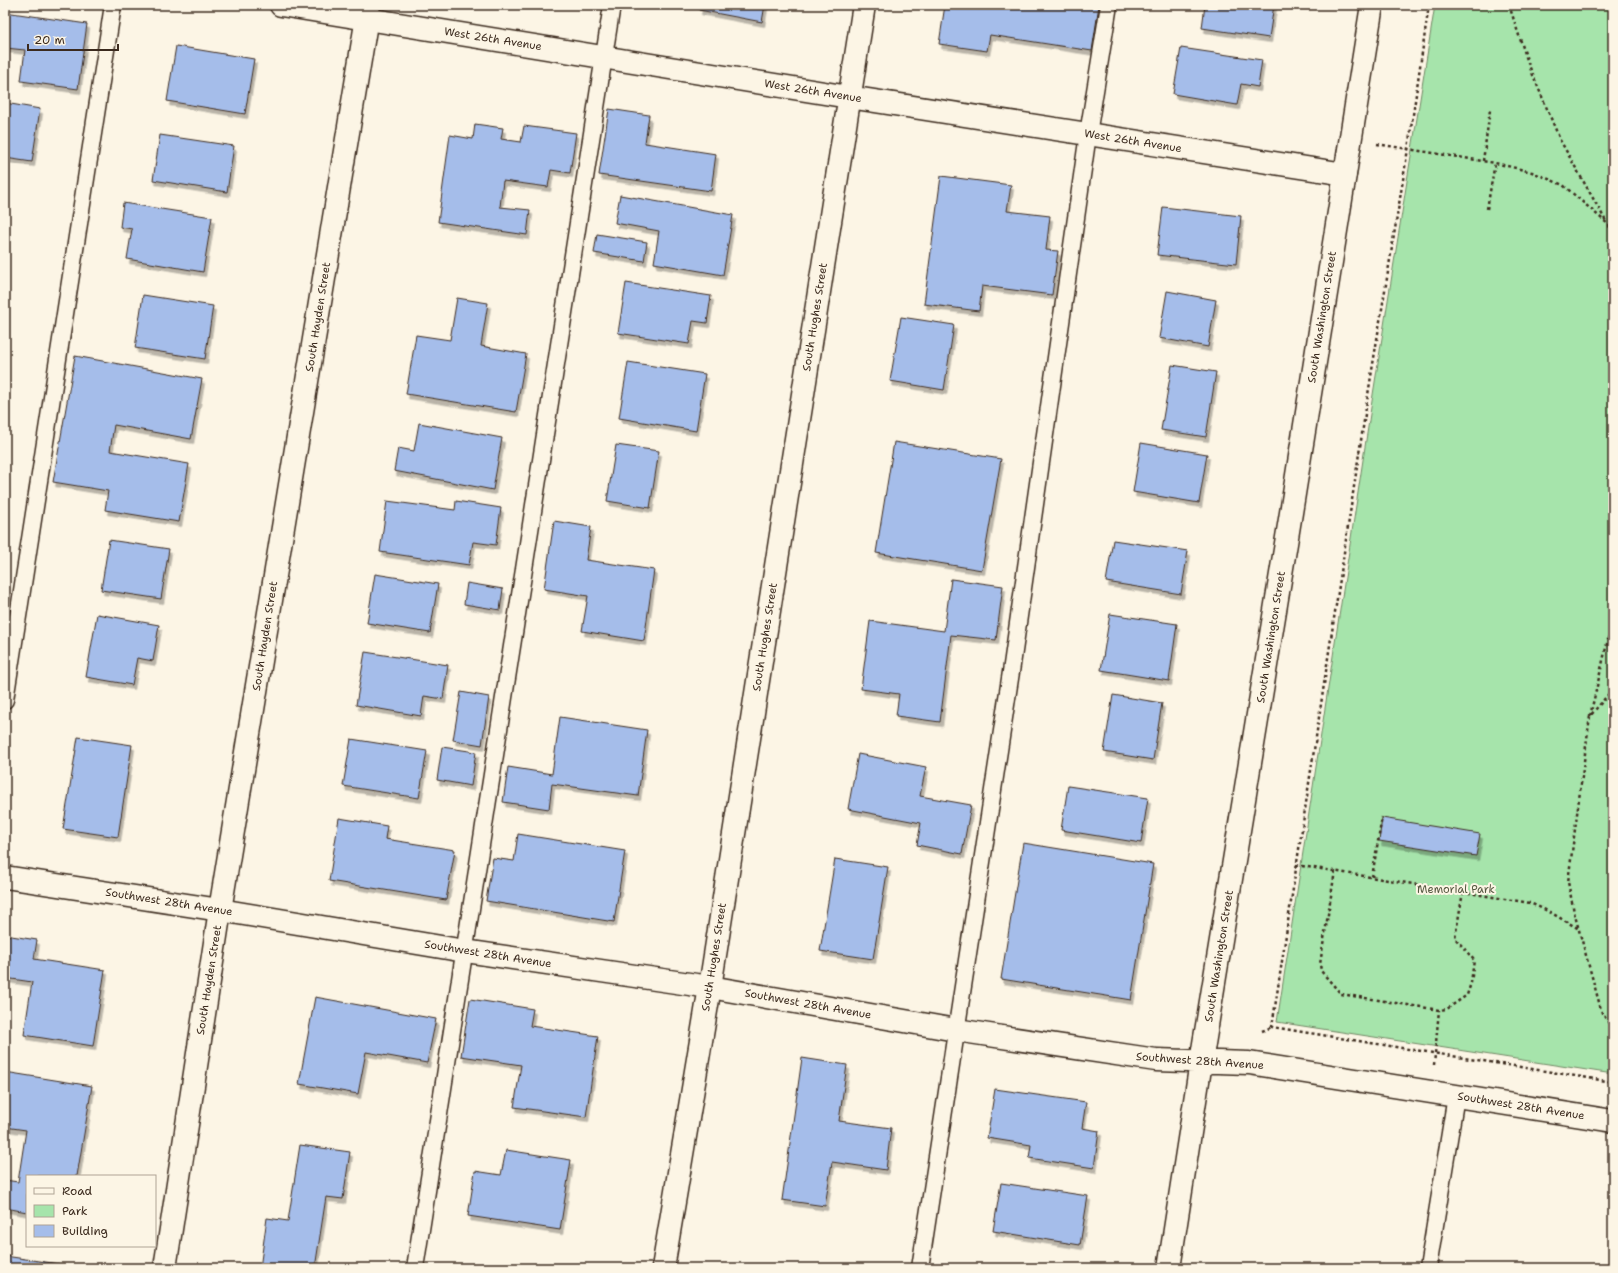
<svg xmlns="http://www.w3.org/2000/svg" width="1618" height="1273" font-family="'Shantell Sans',sans-serif">
<defs>
<filter id="shadow"><feDropShadow dx="2.5" dy="4.5" stdDeviation="0" flood-color="#0004"/></filter>
</defs>
<rect width="100%" height="100%" fill="#fcf5e5"/>
<filter id="ink" filterUnits="userSpaceOnUse"><feTurbulence type="fractalNoise" baseFrequency=".025" numOctaves="2"/><feDisplacementMap in="SourceGraphic" scale="8" xChannelSelector="R" yChannelSelector="G"/><feConvolveMatrix kernelMatrix="1 2 1 2 8 2 1 2 1" color-interpolation-filters="sRGB"/></filter>
<g filter="url(#ink)">
<path fill="#a6e4ab" stroke="#708764" d="M1435,5H1613V1074L1277,1022L1372,401Z"/>
<path fill="#a5bdea" stroke="#3b2a1e" filter="url(#shadow)" d="M700,5H765L762,22L699,10Z
M945,5H1099L1092,51L990,35L987,51L939,44Z
M1205,5H1274L1269,38L1202,28Z
M5,12L87,24L78,89L21,81L25,50L5,48Z
M176,46L254,59L245,114L167,101Z
M1181,48L1262,60L1258,87L1241,84L1237,105L1173,94Z
M5,103L40,109L32,162L5,158Z
M609,109L649,115L645,143L716,154L711,191L599,175Z
M475,124L503,128L501,139L521,142L524,126L576,133L570,173L551,170L548,187L503,181L500,207L530,210L527,235L438,222L450,135L473,139Z
M160,135L234,146L227,192L153,180Z
M941,176L1011,185L1007,211L1050,216L1046,250L1058,251L1052,295L982,286L979,311L924,304Z
M620,195L733,215L723,275L654,263L659,231L615,223Z
M123,203L212,217L203,272L127,259L132,229L120,227Z
M1163,207L1241,216L1236,264L1157,255Z
M597,234L647,242L644,261L594,253Z
M626,283L711,296L707,323L693,321L689,344L618,333Z
M1167,291L1216,300L1208,347L1159,338Z
M143,295L213,306L205,359L135,348Z
M457,298L488,303L481,346L526,354L516,412L406,394L416,335L450,340Z
M901,317L954,325L944,390L890,381Z
M75,356L202,379L191,439L114,425L110,451L189,464L179,522L105,510L108,491L53,482Z
M628,362L705,374L696,431L619,418Z
M1172,365L1216,372L1206,437L1161,430Z
M419,423L502,438L493,490L394,471L398,448L414,451Z
M894,442L1001,459L982,570L876,553Z
M1141,443L1207,454L1199,503L1133,492Z
M616,445L659,451L650,508L607,501Z
M387,501L455,510L456,501L501,508L496,545L473,542L469,565L380,552Z
M554,521L591,527L586,560L654,570L644,641L582,631L588,596L544,589Z
M109,540L169,549L161,599L101,590Z
M1113,540L1188,551L1181,594L1106,582Z
M375,574L438,584L430,633L367,623Z
M951,579L1003,586L996,640L951,635L940,722L896,716L899,694L861,689L870,621L944,631Z
M467,583L503,589L500,610L464,604Z
M97,614L159,625L153,661L137,658L132,685L86,677Z
M1110,614L1177,624L1169,681L1101,670Z
M365,652L448,665L443,699L424,696L421,716L356,705Z
M461,692L489,697L482,745L453,740Z
M1113,695L1162,703L1153,760L1104,752Z
M560,717L647,730L638,796L552,784L549,809L503,802L508,767L552,774Z
M78,737L132,745L118,837L63,829Z
M351,739L427,751L419,798L343,786Z
M442,747L476,752L471,786L437,780Z
M858,754L926,767L920,796L971,805L962,854L917,845L921,823L848,809Z
M1068,786L1148,798L1141,843L1061,830Z
M339,818L387,826L385,839L455,850L446,900L329,881Z
M1382,818L1480,834L1476,856L1379,841Z
M518,834L625,851L614,922L486,901L493,858L514,861Z
M1023,843L1153,864L1131,1000L1001,979Z
M835,859L888,867L873,959L820,951Z
M5,935L37,940L34,959L105,970L93,1046L24,1035L32,982L5,978Z
M315,997L436,1019L427,1063L366,1052L358,1094L299,1084Z
M470,999L533,1009L530,1026L598,1036L586,1117L514,1107L521,1065L461,1056Z
M802,1058L847,1065L839,1121L891,1128L886,1170L832,1162L825,1206L782,1200Z
M5,1072L92,1086L77,1176H27V1212L5,1208V1180L18,1182L26,1130L5,1127Z
M995,1089L1086,1102L1082,1128L1099,1131L1094,1168L1029,1158L1031,1145L987,1138Z
M300,1145L350,1152L343,1199L326,1197L315,1268H260L267,1218L288,1221Z
M506,1150L571,1160L560,1230L468,1216L475,1171L501,1175Z
M1001,1183L1088,1196L1080,1245L993,1231Z
M5,1256L59,1264V1268H5Z"/>
<g fill="none" stroke-linecap="round" stroke-linejoin="round">
<defs>
<path id="lane" d="M5,700L113,5
M415,1268L612,5
M920,1268L1011,672L1088,134L1109,5
M1428,1268L1456,1096"/>
<path id="street" d="M281,5L849,97L1345,174
M165,1268L220,910L369,5
M663,1268L710,987L864,5"/>
<path id="secondary" d="M5,877L220,910L465,951L710,987L956,1030L1156,1060L1249,1063L1613,1121
M1169,1268L1201,1062L1290,519L1372,5"/>
</defs>
<use href="#lane" stroke="#3b2a1e" stroke-width="19"/>
<use href="#street" stroke="#3b2a1e" stroke-width="25"/>
<use href="#secondary" stroke="#3b2a1e" stroke-width="25"/>
<path stroke="#3b2a1e" stroke-width="2.5" stroke-dasharray="3 3" stroke-linecap="butt" d="M1429,5L1408,149L1367,401L1272,1027L1613,1082
M1509,5L1528,63L1560,140L1607,223
M1377,144L1495,163L1532,172L1563,185L1609,225L1613,237
M1483,161L1490,110
M1487,209L1495,163
M1613,689L1590,716L1568,882L1574,912L1602,1013L1613,1029
M1590,716L1613,618
M1296,865L1530,903L1548,911L1579,929
M1335,871L1320,964L1321,971L1341,994L1439,1010L1447,1009L1467,995L1471,983L1474,960L1455,938L1463,892
M1372,877L1382,817
M1262,1031L1272,1027
M1434,1065L1439,1010"/>
<use href="#lane" stroke="#fcf5e5" stroke-width="16"/>
<use href="#street" stroke="#fcf5e5" stroke-width="22"/>
<use href="#secondary" stroke="#fcf5e5" stroke-width="22"/>
</g>
</g>
<g text-anchor="middle" dominant-baseline="central" stroke-width="4" stroke-linejoin="round" paint-order="stroke">
<g font-size="11" fill="#3b2a1e" stroke="#fcf5e5">
<text transform="translate(493 39) rotate(9)">West 26th Avenue</text>
<text transform="translate(813 91) rotate(9)">West 26th Avenue</text>
<text transform="translate(1133 141) rotate(9)">West 26th Avenue</text>
<text transform="translate(318 317) rotate(-81)">South Hayden Street</text>
<text transform="translate(815 317) rotate(-81)">South Hughes Street</text>
<text transform="translate(1322 317) rotate(-81)">South Washington Street</text>
<text transform="translate(265 636) rotate(-81)">South Hayden Street</text>
<text transform="translate(765 637) rotate(-81)">South Hughes Street</text>
<text transform="translate(1271 637) rotate(-81)">South Washington Street</text>
<text transform="translate(169 902) rotate(9)">Southwest 28th Avenue</text>
<text transform="translate(488 954) rotate(9)">Southwest 28th Avenue</text>
<text transform="translate(1219 956) rotate(-81)">South Washington Street</text>
<text transform="translate(714 957) rotate(-81)">South Hughes Street</text>
<text transform="translate(209 980) rotate(-81)">South Hayden Street</text>
<text transform="translate(808 1004) rotate(10)">Southwest 28th Avenue</text>
<text transform="translate(1200 1061) rotate(4)">Southwest 28th Avenue</text>
<text transform="translate(1521 1106) rotate(9)">Southwest 28th Avenue</text>
</g>
<g font-size="11" fill="#565841" stroke="#fcf5e5">
<text x="1456" y="889">Memorial Park</text>
</g>
</g>
<rect width="1618" height="1273" fill="none" stroke="#fcf5e5" stroke-width="20"/>
<rect x="10" y="10" width="1598" height="1253" fill="none" stroke="#3b2a1e" stroke-width="1.5" filter="url(#ink)"/>
<rect x="26" y="1175" width="130" height="72" fill="#fcf5e5" stroke="#afa495"/>
<rect x="34" y="1188" width="20" height="6" fill="#fcf5e5" stroke="#afa495"/>
<text x="62" y="1195" font-size="12" fill="#3b2a1e">Road</text>
<rect x="34" y="1205" width="20" height="12" fill="#a6e4ab" stroke="#afa495"/>
<text x="62" y="1215" font-size="12" fill="#3b2a1e">Park</text>
<rect x="34" y="1225" width="20" height="12" fill="#a5bdea" stroke="#afa495"/>
<text x="62" y="1235" font-size="12" fill="#3b2a1e">Building</text>
<path d="M28 44v6h90v-6" fill="none" stroke="#3b2a1e" stroke-width="2"/>
<text x="34" y="44" font-size="12" fill="#3b2a1e" stroke="#fcf5e5" stroke-width="3" paint-order="stroke">20 m</text>
</svg>
